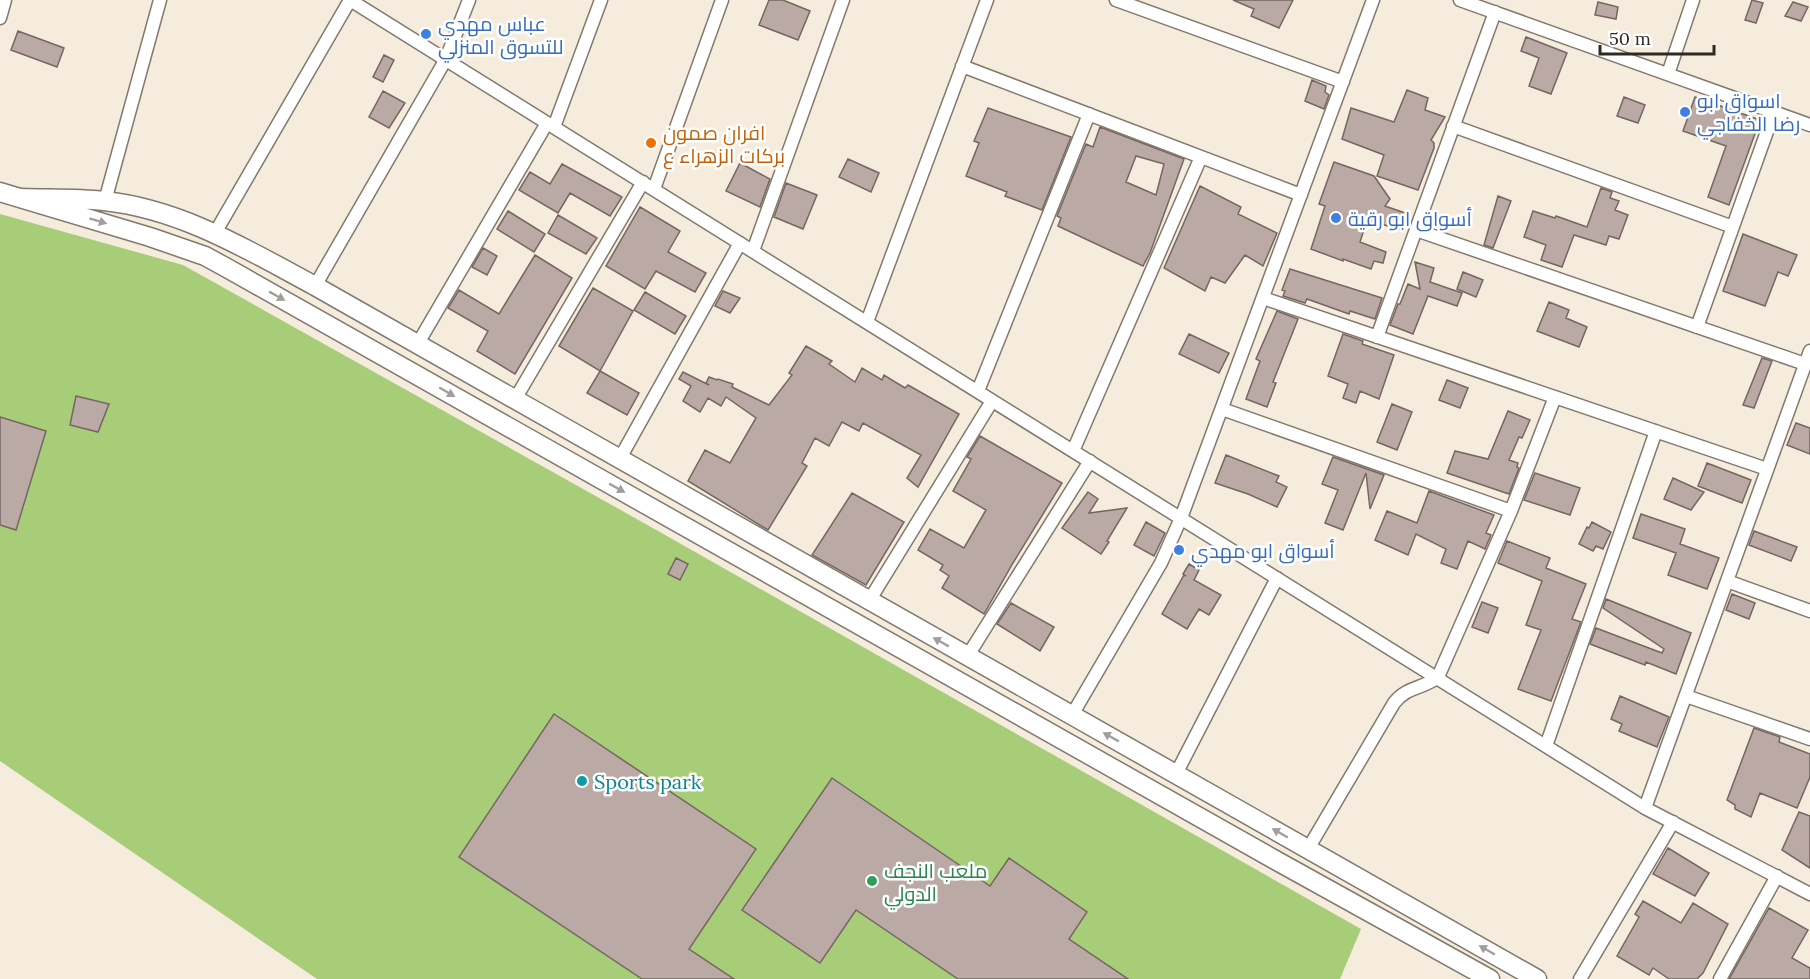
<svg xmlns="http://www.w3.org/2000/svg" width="1810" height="979" font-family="Lora,Cairo,serif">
<rect width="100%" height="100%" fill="#f5ecde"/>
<path fill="#a8cd79" d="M0,214L183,265L651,527L1361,929L1340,979H317L0,761Z"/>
<path fill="#baa9a4" stroke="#756661" stroke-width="1.5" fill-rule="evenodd" d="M769,0H783L810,11L798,40L759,25Z
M1233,0H1293L1279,28L1251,16L1254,9Z
M1752,0L1763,3L1756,23L1745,20Z
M1598,2L1618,7L1616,19L1595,15Z
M1793,2L1808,7L1801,21L1785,16Z
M18,31L64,48L57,67L11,50Z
M1526,37L1567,53L1551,94L1529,86L1539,58L1521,51Z
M384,55L394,60L383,82L373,77Z
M1312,80L1326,86L1325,92L1329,95L1324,109L1305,101Z
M1407,90L1428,98L1425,110L1445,117L1431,140L1434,143V148L1418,190L1377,176L1384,155L1342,139L1351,108L1394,122Z
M383,91L405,103L389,128L369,117Z
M1624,97L1645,105L1638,123L1617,116Z
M1695,97L1760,120L1729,205L1708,197L1726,146L1683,131Z
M988,108L1071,137L1042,210L1005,196L1007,192L966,176L979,143L974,141Z
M1100,127L1184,159L1150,253L1143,266L1058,226L1061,218L1057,216L1086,144L1093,147ZM1136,156L1164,164L1156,195L1126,182Z
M848,159L879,173L871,192L839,177Z
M1334,162L1374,176L1390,199L1385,206L1408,214L1402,230L1367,220L1360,242L1386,252L1383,263L1374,261L1371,269L1343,259V261L1311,249L1325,206L1319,204Z
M740,163L770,179L760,207L726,191Z
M562,164L622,197L610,216L570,193L558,213L519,190L530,172L550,184Z
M786,183L817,195L803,229L774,217Z
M1200,186L1241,207L1238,214L1277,233L1263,266L1245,255L1225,283L1211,277L1205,291L1164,268Z
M1601,188L1612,192L1610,198L1619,201L1615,210L1628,215L1619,239L1609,236L1606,245L1574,235L1562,267L1541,260L1546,245L1524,237L1533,211L1555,218L1556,216L1587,227Z
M1498,196L1511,201L1493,248L1484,245Z
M640,207L680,231L668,252L706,273L695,292L656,271L645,289L606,266Z
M508,211L545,234L534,252L497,229Z
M558,215L597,238L586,254L548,233Z
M1743,234L1797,255L1788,276L1778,272L1765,306L1723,291Z
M483,248L497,256L487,275L472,267Z
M535,255L572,278L515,374L477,351L488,331L448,308L459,290L499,314Z
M1415,262L1434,268L1430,282L1462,293L1457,306L1428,296L1413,334L1390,325L1398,304H1400L1408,284L1420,289Z
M1290,269L1382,298L1375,319L1350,311L1349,314L1307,299L1305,303L1283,296L1285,291L1282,290Z
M1463,272L1483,280L1476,297L1457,289Z
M593,288L633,311L600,371L559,346Z
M723,291L740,298L730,313L715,306Z
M645,292L686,316L675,334L634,310Z
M1549,302L1569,310L1566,318L1587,327L1579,347L1537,331Z
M1277,311L1298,319L1273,382L1276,383L1267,407L1246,399L1260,361L1256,359Z
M1189,334L1229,353L1219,373L1179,354Z
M1343,334L1363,341L1362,344L1394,355L1379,399L1360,391L1356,403L1343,398L1348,384L1328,376Z
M806,346L832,361L829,364L855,382L862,368L882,380L884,375L905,388L908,385L959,414L918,487L907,478L921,455L863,423L859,431L842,422L829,446L815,438L802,463L807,466L768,530L688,481L705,450L730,463L756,418L726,397L721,406L708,398L700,412L683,401L691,386L679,379L683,372L709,385L706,383L709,377L717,380L718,379L733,384L732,387L769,405L792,375L789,373Z
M1762,358L1772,361L1754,408L1743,405Z
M600,371L639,393L627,415L587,393Z
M1447,380L1468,388L1460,408L1439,400Z
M76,396L109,404L98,432L70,425Z
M1392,404L1412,412L1397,450L1377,442Z
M1508,411L1530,420L1522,438L1519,437L1509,460L1518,463L1517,467L1519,468L1509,494L1447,473L1455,451L1488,459Z
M0,417L46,431L16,530L0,525Z
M1796,423L1810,428V454L1787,445Z
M980,436L1062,483L1013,563L984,614L942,588L949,576L940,570L943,565L918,550L930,529L964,548L986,510L953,491L971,459L967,457Z
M1226,455L1279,476L1276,482L1287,487L1277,507L1248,494L1215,483Z
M1333,457L1384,475L1370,509L1366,473L1343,530L1325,523L1338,490L1322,484Z
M1707,463L1751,480L1742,503L1698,486Z
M1535,473L1580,488L1570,515L1524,500Z
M1673,478L1704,492L1691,510L1664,499Z
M1429,491L1494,515L1486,533L1491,535L1485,549L1468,541L1457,569L1441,563L1446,549L1416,534L1408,555L1375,540L1387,511L1417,523Z
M1088,492L1098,499L1089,513L1127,508L1107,541L1109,542L1101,554L1062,528Z
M852,493L904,522L866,585L812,555Z
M1641,514L1685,529L1680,544L1719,558L1707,589L1668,575L1676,553L1633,538Z
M1146,522L1165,533L1154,556L1134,545Z
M1592,522L1611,532L1603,549L1596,546L1593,551L1579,544L1587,527L1589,528Z
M1754,531L1797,547L1791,561L1749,545Z
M1507,541L1550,558L1546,568L1586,584L1572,619L1581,622L1551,701L1518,689L1541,630L1526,625L1542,581L1498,563Z
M676,558L688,564L680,580L668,574Z
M1189,564L1199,570L1194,580L1221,595L1209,615L1199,609L1187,629L1162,614L1184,575L1186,576L1183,574Z
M1732,594L1755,603L1749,619L1726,610Z
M1606,599L1691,633L1676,674L1646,662L1645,665L1590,644L1596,628L1662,653L1664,649L1603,608Z
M1482,602L1498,608L1488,633L1472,627Z
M1011,603L1054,627L1040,651L997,624Z
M1620,696L1669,717L1657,747L1619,731L1622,724L1611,719Z
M554,714L756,849L689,949L734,979H642L459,857Z
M1754,728L1780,737L1779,742L1810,754V777L1797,808L1760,793L1751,817L1735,809V805L1727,800Z
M832,778L990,886L1009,858L1087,912L1069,939L1128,979H958L856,910L820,963L742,910Z
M1799,812L1810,816V868L1782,850Z
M1668,848L1709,873L1695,896L1653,874Z
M1643,901L1681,923L1693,903L1728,924L1703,973L1697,979H1669L1653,968L1649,975L1617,956L1639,917L1635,914Z
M1769,908L1808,930L1792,958L1810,968V979H1729Z"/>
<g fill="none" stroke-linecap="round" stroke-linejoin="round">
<defs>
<path id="street" d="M1116,0L1343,82
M1460,0L1810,125
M0,18L5,0
M962,66L1301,195
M1668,74L1693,0
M1453,126L1733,227
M554,127L601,0
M654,189L722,0
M105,201L160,0
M1416,230L1805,364
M215,233L350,0L1645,808L1810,894
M753,251L843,0
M315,286L446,59L469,0
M1263,298L1767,469
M867,322L987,0
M1697,327L1774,112
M1377,337L1495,12
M417,345L547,123
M978,391L1089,114
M514,401L643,182
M1222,409L1511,511
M1073,451L1201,157
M619,460L740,243
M1727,581L1810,611
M869,601L992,401
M967,657L1090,461
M1686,696L1810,739
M1072,715L1161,563L1181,518L1373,0
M1546,746L1656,431
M1176,774L1277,578
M1645,808L1810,351
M1308,849L1394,703C1407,686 1423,689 1438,677L1511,511L1555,397
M1580,979L1673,822
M1720,979L1777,876"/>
<path id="secondary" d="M0,192L150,237L205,256L227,268L1277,861L1490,979
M22,198C49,199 77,198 104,201C181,209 248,250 315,286L1537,979"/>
</defs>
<use href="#street" stroke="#81796d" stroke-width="15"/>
<use href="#secondary" stroke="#81796d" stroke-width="21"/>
<use href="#street" stroke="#fff" stroke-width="12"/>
<use href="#secondary" stroke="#fff" stroke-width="18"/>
</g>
<defs><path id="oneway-solid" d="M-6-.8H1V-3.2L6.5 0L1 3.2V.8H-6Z" transform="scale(1.5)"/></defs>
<g fill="#a09f9c">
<use href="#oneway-solid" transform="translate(98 221) rotate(17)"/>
<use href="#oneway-solid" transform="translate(277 296) rotate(29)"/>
<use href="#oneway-solid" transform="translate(447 392) rotate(30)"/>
<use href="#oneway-solid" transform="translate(617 488) rotate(29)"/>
<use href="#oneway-solid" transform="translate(941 642) rotate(-151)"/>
<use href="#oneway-solid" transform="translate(1111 737) rotate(-151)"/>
<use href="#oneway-solid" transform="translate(1280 833) rotate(-150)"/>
<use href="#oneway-solid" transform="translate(1487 950) rotate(-150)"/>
</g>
<g fill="#3f7fe0" stroke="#fff" stroke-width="2">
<circle cx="426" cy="34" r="6"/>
<circle cx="1685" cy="112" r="6"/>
<circle cx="1336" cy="218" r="6"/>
<circle cx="1179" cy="550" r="6"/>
</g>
<circle fill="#e8710a" stroke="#fff" stroke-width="2" cx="651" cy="143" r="6"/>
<circle fill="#0f9aa8" stroke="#fff" stroke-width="2" cx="582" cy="781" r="6"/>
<circle fill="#2e9e5b" stroke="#fff" stroke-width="2" cx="872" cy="881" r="6"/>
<g text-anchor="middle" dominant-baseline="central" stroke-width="5" stroke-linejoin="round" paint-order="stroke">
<g font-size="20" fill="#366cbe" stroke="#fff" text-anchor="start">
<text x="438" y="23">عباس مهدي<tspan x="438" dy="23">للتسوق المنزلي</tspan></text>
<text x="1697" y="100">اسواق ابو<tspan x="1697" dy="23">رضا الخفاجي</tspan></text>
<text x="1348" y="218">أسواق ابو رقية</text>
<text x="1191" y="550">أسواق ابو مهدي</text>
</g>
<g font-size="20" fill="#c56008" stroke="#fff" text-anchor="start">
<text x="663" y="132">افران صمون<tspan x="663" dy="23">بركات الزهراء ع</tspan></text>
</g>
<g font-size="20" fill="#0d838f" stroke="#fff" text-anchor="start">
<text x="594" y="781">Sports park</text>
</g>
<g font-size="20" fill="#27864d" stroke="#fff" text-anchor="start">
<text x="884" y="870">ملعب النجف<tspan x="884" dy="23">الدولي</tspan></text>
</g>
</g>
<path d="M1600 45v9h114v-9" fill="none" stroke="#2d2a24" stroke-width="3"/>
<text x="1609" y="45" font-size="18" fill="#2d2a24" stroke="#ffffff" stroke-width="4.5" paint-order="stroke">50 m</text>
</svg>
